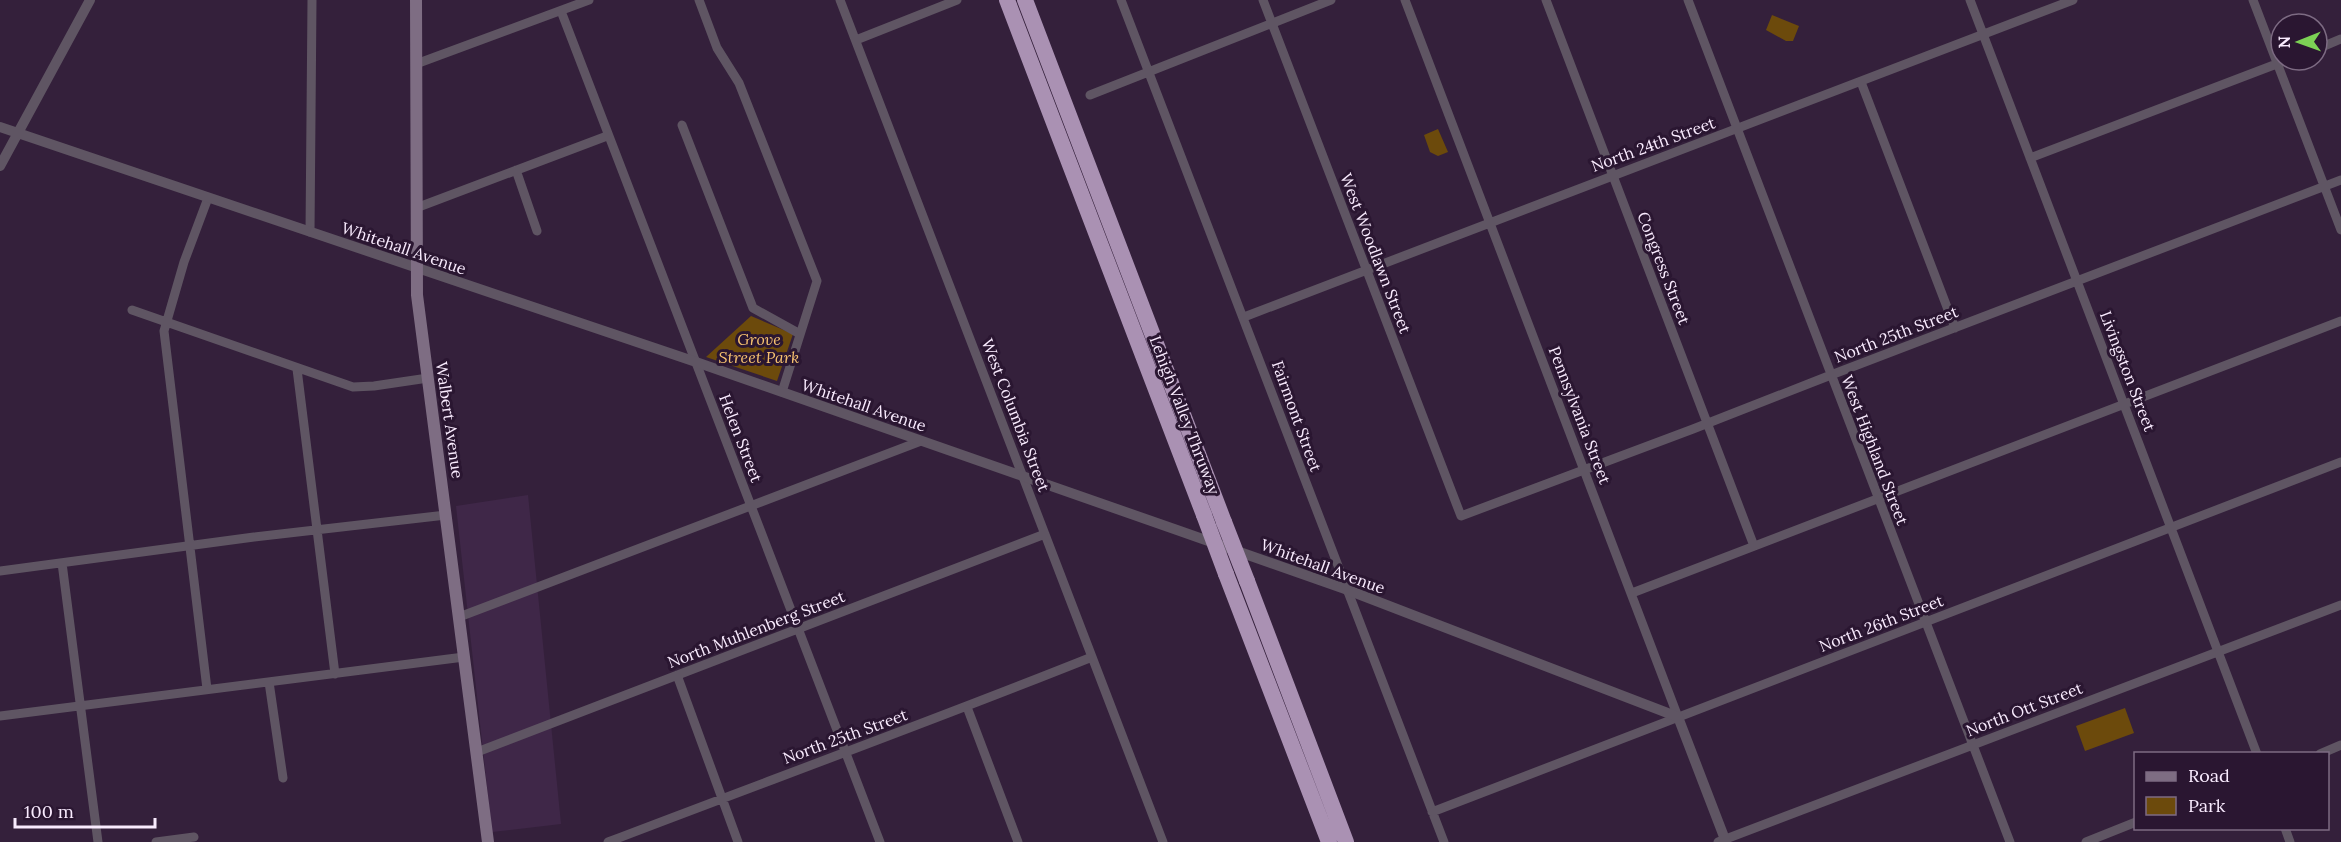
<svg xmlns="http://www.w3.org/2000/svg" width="2341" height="842" font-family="Lora,serif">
<rect width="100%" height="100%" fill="#34203b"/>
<path fill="#3f2748" d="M528,495L561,824L492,832L456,506Z"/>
<path fill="#6c4a0c" d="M1772,15L1799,26L1793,41H1786L1766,30Z
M1438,129L1448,152L1438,156L1430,152L1424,135Z
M751,316L793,334L777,381L706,357Z
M2125,708L2134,733L2085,751L2076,726Z"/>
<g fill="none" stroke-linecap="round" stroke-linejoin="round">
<path stroke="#5f5563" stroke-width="9" d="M699,0L717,48L739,83L817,281L782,392
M840,0L1163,842
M1121,0L1444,842
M1263,0L1461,516L1693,429L1831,375L2341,180
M1405,0L1678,717
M1546,0L1754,546
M1688,0L2010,842
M1970,0L2257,754
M2253,0L2341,230
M561,11L880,842
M856,40L957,0
M2317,49L2341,39
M416,64L589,0
M1861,82L1955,328
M1090,95L1331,0
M682,125L753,308L800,334
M2030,158L2287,60
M516,170L537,231
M416,208L607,136
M310,232L312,0
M132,310L353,387L374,386L428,378
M1244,317L2073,0
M297,369L335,674
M62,563L98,842
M0,571L254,537L446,515
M1632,593L2341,321
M459,617L921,441
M677,675L738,842
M269,682L283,778
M207,689L164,331L184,262L208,198
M967,707L1018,842
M0,716L464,657
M477,752L1045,534
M2320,754L2341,745
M1432,812L2341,462
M2285,828L2290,842
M156,842L194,837
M608,842C770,780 932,721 1092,657
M1718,842L2341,605
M2086,842L2136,822"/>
<path stroke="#5f5563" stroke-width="10" d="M0,127L696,362L1177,530L1345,589L1678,717L1726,842
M0,166L90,0"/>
<path stroke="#7e6d83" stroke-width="12" d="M416,0L417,295L488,842"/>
<path stroke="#aa91b3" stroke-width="16" d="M1007,0L1204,515
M1025,0L1224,522
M1226,574L1329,842
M1247,581L1346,842"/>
<path stroke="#aa91b3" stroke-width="16" d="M1204,515L1226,574
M1224,522L1247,581"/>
</g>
<g text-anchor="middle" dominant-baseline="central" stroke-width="6" stroke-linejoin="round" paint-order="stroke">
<g font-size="16" fill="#f9ebfe" stroke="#2a1631">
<text transform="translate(1653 144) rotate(-20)">North 24th Street</text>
<text transform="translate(404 248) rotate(19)">Whitehall Avenue</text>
<text transform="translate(1376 253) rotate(69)">West Woodlawn Street</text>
<text transform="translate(1664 268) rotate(69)">Congress Street</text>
<text transform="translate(1896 334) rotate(-21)">North 25th Street</text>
<text transform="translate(2128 371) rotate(69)">Livingston Street</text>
<text transform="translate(864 405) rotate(19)">Whitehall Avenue</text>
<text transform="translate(1016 415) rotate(69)">West Columbia Street</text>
<text transform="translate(1185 415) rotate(69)">Lehigh Valley Thruway</text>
<text transform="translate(1580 415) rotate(69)">Pennsylvania Street</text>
<text transform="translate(1297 416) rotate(70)">Fairmont Street</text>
<text transform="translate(450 420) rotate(82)">Walbert Avenue</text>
<text transform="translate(741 438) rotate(69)">Helen Street</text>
<text transform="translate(1875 450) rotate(69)">West Highland Street</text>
<text transform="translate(1323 566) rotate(20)">Whitehall Avenue</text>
<text transform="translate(1881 623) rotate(-21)">North 26th Street</text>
<text transform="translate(756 629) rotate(-21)">North Muhlenberg Street</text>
<text transform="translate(2024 709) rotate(-21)">North Ott Street</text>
<text transform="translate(845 736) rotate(-20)">North 25th Street</text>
</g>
<g font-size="16" font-style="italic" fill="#f7c270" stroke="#2a1631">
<text x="759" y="339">Grove<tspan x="759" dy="18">Street Park</tspan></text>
</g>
</g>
<rect x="2134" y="752" width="195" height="78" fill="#2a1631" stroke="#7d6b83" stroke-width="1.5"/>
<rect x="2146" y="772" width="30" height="9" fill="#7e6d83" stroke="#7d6b83" stroke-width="1.5"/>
<text x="2188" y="782" font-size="18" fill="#f9ebfe">Road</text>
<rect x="2146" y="797" width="30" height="18" fill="#6c4a0c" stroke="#7d6b83" stroke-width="1.5"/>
<text x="2188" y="812" font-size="18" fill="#f9ebfe">Park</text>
<g transform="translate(2299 42) rotate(269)"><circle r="28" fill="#2a1631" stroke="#7d6b83" stroke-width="1.5"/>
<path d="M0-4.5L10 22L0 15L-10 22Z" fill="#7cd155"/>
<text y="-9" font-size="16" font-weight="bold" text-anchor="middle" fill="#f9ebfe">N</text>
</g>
<path d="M15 818v9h140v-9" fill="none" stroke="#f9ebfe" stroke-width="3"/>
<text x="24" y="818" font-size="18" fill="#f9ebfe" stroke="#2a1631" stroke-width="4.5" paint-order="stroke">100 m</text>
</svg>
